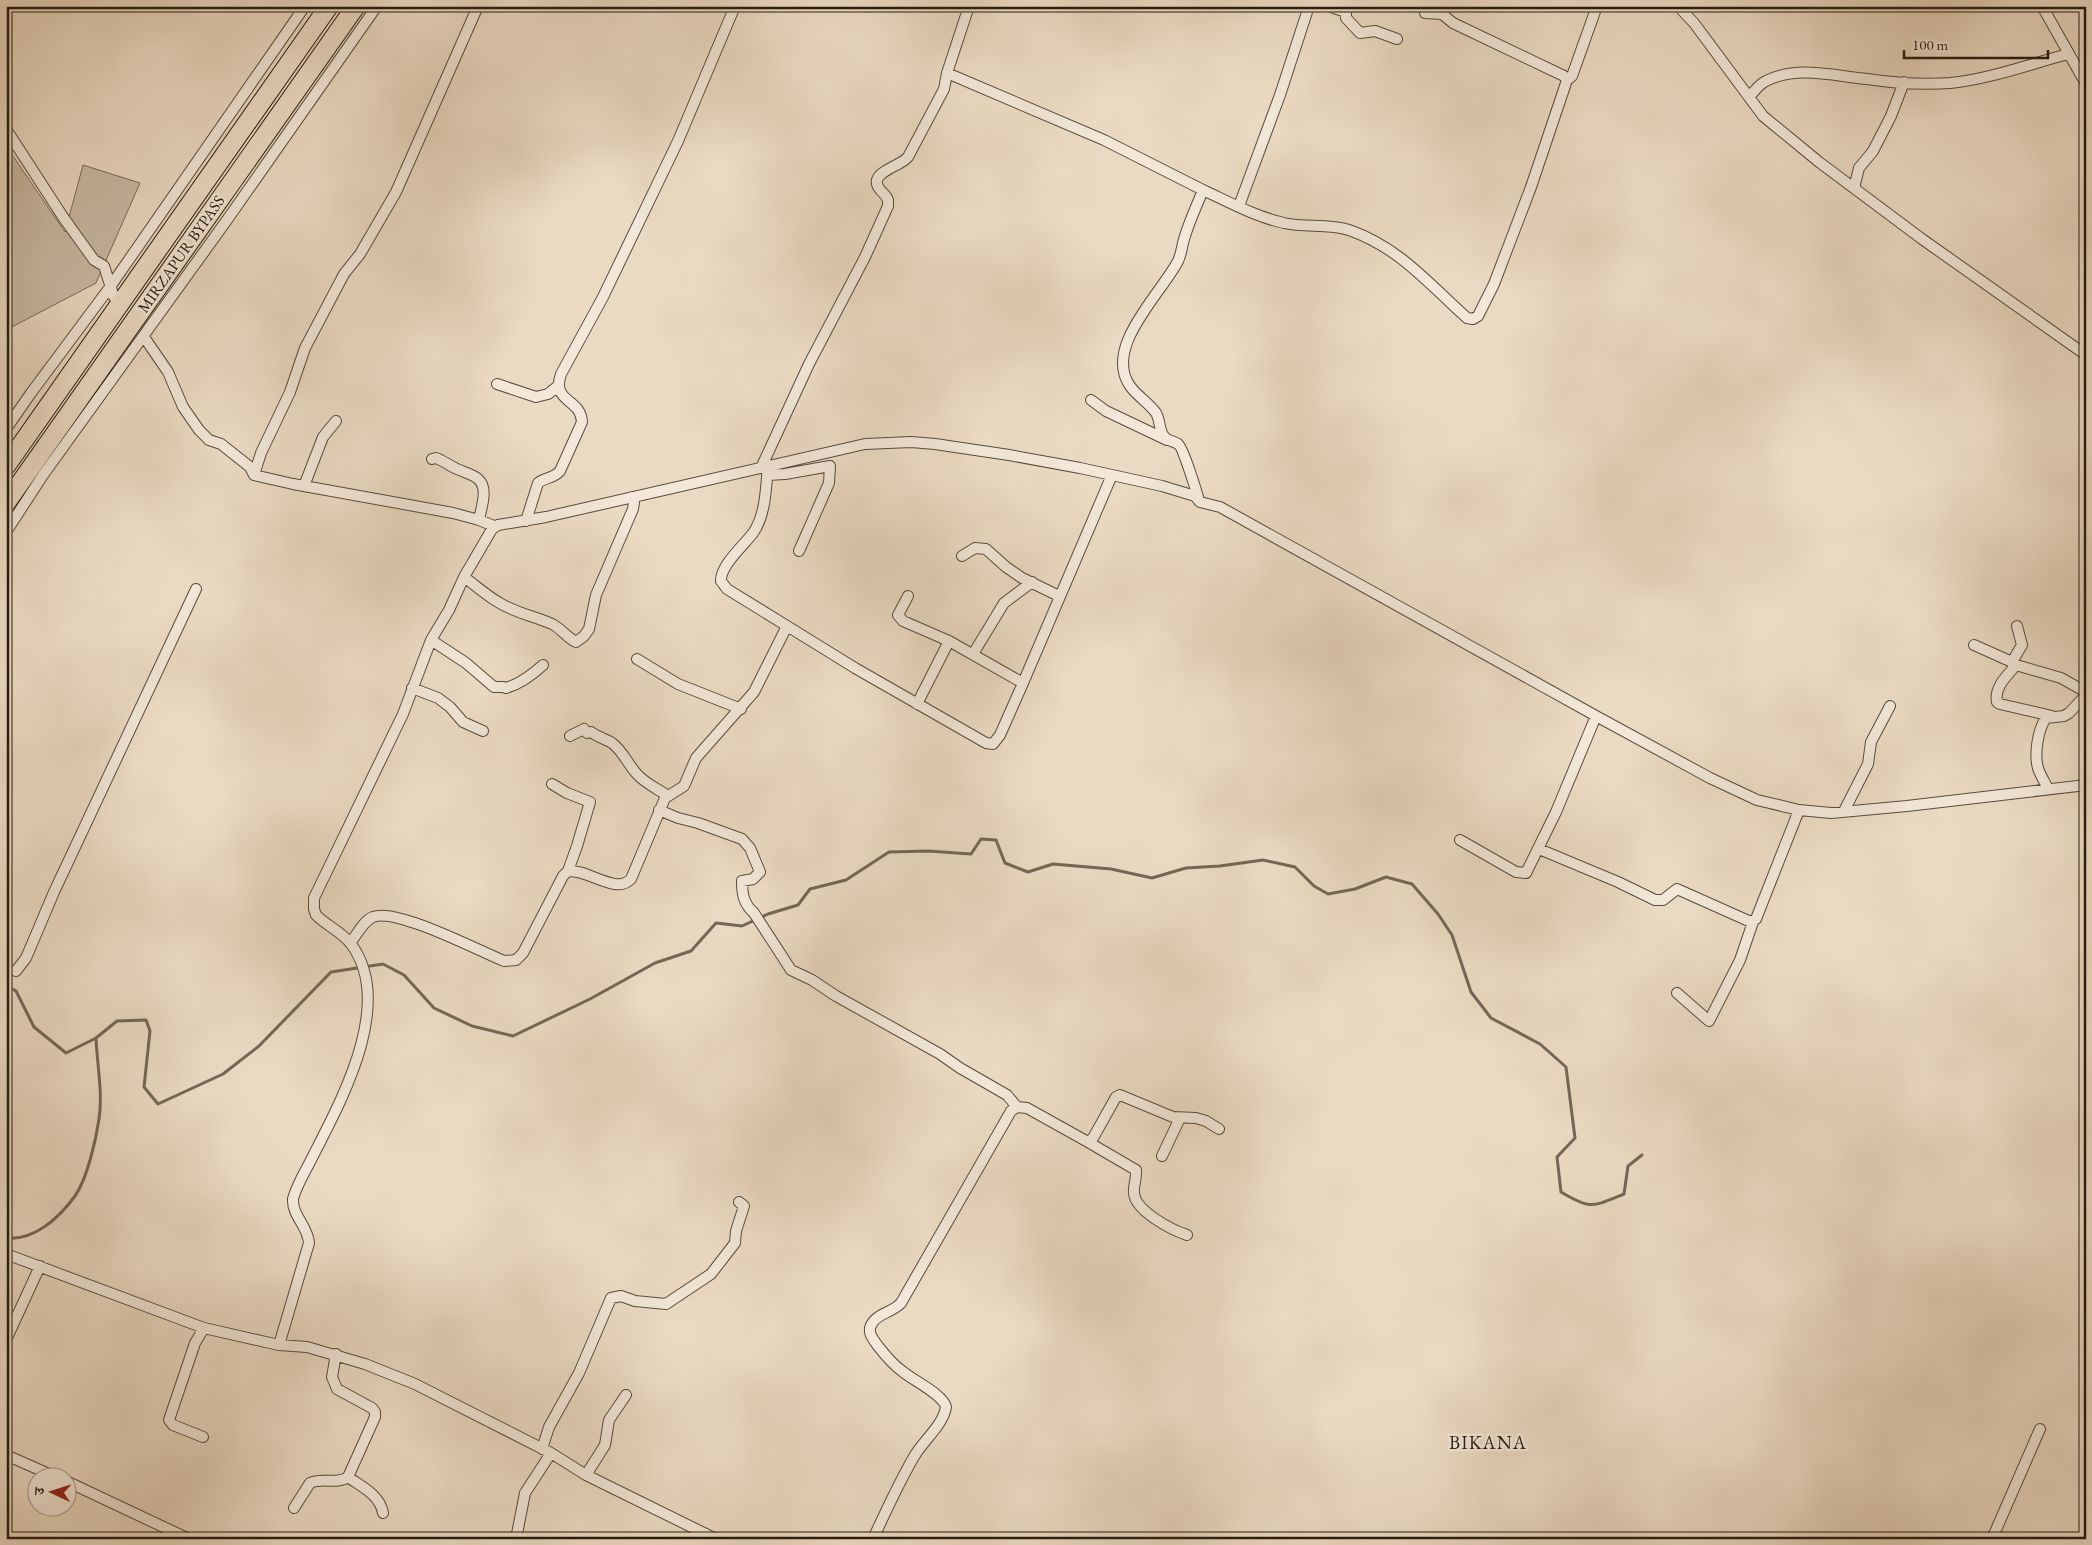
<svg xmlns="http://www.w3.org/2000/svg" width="2092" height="1545" font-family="'EB Garamond','Noto Serif Devanagari',serif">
<rect width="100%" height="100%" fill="#ebdac3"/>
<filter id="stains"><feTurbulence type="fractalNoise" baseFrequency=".004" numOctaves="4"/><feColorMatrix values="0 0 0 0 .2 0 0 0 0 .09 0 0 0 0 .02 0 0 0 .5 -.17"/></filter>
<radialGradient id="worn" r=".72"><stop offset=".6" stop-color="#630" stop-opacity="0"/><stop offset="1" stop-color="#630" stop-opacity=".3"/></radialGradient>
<path fill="#c9baa5" stroke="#776b5a" d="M6,146L65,232L83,165L140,183L96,283L6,330Z"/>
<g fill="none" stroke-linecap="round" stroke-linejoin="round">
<path stroke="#746757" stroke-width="3" d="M6,985L16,991L34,1027L66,1053L96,1038L117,1021L146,1020L150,1031L144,1087L158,1104L223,1074L259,1046L331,972L383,964L404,975L434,1008L472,1026L513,1036L590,999L655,963L691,951L716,923L742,926L768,914L798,905L810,889L846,880L889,852L928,851L971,854L981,839L996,840L1005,863L1028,872L1053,864L1111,869L1152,878L1186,868L1220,866L1263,860L1295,867L1314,886L1328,894L1355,889L1386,877L1412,884L1438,914L1452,935L1471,992L1491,1018L1540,1044L1566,1067L1575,1138L1557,1157L1561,1192C1591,1210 1592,1207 1624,1194L1628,1166L1642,1155
M6,1238C34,1241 59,1218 75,1196C87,1179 96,1140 99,1119C103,1093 97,1065 96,1038"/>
<defs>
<path id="minor" d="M1328,6L1346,12
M1346,6V18L1360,33L1375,31L1397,39
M1678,6L1694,23L1763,116L1819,162L1922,239L2086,355
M2042,6L2086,84
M1425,13L1442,14L1453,23L1564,76L1567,80L1572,76L1597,6
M947,73L1104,140L1203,190C1197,205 1190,220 1185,236C1182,244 1182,253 1178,261C1161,294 1103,347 1130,386C1137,396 1149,403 1156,413C1160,419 1159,429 1163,435C1167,442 1173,440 1178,444C1183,447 1197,493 1199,501
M1749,97C1754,92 1759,84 1766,81C1797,65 1834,76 1867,79C1894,83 1923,85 1950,83C1990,79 2030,64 2068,54
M6,129L63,217L94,260L104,266L114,297
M1854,188L1859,168L1873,151L1891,116L1904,82
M1203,190C1229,202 1256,217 1284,223C1305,228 1329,223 1349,230C1400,248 1428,283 1467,318L1473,319L1478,316L1494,284L1531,187L1567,80
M1239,206L1280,95L1309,6
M144,337L168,372L183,407L199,430L209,440L221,444L250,467L254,475L293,484L453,513L479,520L494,526
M497,384L536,397L548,394L558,386
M1091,400L1106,411L1167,440
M6,429L31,393L110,287L305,6
M432,459L436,458C444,461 450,466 457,469C463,472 473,474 478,479C489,488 481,508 479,520
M761,468L809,364L865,257L888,206V200C886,194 878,190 877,184C874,171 901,166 908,157L944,89L947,73L969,6
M254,475L261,453L290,392L305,348L344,274L360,254L396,192L478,6
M767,475L785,474L830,466L829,483L799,551
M304,486L323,437L336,421
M526,521L538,483C545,477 553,479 560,471L582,422C581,398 551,403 561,374L603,297L678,141L735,6
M6,532L43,475L227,220L377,6
M962,556L975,548L986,549L1006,567L1022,578L1059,596
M464,577C475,585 486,595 498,602C515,613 534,616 552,624C562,629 566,637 576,642L584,636L589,629L596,595L633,509L634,502L632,497
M908,596L898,615L903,621L949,641
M787,626L855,668L986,743L993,744L1000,735L1023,683L1112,475
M2017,626L2022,645L2012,662L2016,665L2061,678L2086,692
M431,640L466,663L494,687H503L506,688C520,684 532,675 543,665
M1974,645L2012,662
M973,654L1004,603L1032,582
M637,659L678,684L741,709
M2016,665C2007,676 1994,687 1997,702L2000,704L2052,716
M412,688L438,698L450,707L463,722L483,731
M917,704L949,641L1023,683
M570,736L584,729L587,733L591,732C599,738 606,739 612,743C622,750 628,764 636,773C644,783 658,789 668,796
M552,784L567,793L590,802L577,846L568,871
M2048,789C2045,782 2040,775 2038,768C2034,754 2038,729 2046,718L2064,716L2069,713L2086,695
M659,810L678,818L698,823L742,839L750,848L760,872L753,879L742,881C742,895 744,904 754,913L791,970L812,980L836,996L940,1054L960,1068L1007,1095L1017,1107
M1844,811L1868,764L1871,742L1890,706
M1460,840L1516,872L1526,873L1556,812L1596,716
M1539,849L1618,882L1655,900H1663L1677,889L1751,922L1756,919L1799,810
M350,943C357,935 363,921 373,917C395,907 479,951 504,961L516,960L523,953L563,876L568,871C588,869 616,895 631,879L665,798L684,786L696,758L754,692L787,626L727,589L721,581C720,566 744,545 753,533C766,515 766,486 768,465
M16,971L26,958L54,892L196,589
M1677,993L1709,1021L1740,960L1753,922
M1088,1142L1136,1170C1137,1178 1133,1186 1134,1193C1135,1211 1172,1230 1187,1235
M1162,1156L1179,1120L1178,1118
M6,1254L204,1328L279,1345L307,1347L365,1364L415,1384L551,1453L586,1475L716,1539
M6,1340L40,1266
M279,1345L309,1243C308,1226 292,1216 293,1199C297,1183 307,1169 314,1154C342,1099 395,1003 351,944C342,932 327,926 316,915L314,909V898L403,714L431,640L449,610L464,577L492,529L498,525L546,517L865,444L911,442L935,444L1009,455L1080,468L1162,486L1195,496L1200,502L1220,507L1596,716L1710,778L1757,800L1799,810L1831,813L1907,806L2086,785
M203,1437L173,1425L169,1420L195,1343L204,1328
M542,1449L549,1427L579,1373L611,1298L621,1296L635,1301L666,1304L711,1274L735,1243L736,1231L744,1206L739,1202
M6,1455L58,1478
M586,1475L605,1445L609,1420L626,1395
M348,1477C362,1487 380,1495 383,1513
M68,1482L189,1539
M294,1508L310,1483C321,1477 337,1485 348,1477L375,1417V1412L372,1408L337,1389L332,1377L336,1354
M516,1539L525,1493L551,1453
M873,1539C886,1511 899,1482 915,1455C925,1439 943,1425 946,1407C943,1394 912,1380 902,1371C892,1364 885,1355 878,1346C872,1338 866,1331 873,1322C879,1313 893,1312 901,1303L1011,1111L1017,1107L1027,1108L1088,1142L1093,1138L1116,1097L1120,1095L1173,1117L1196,1118L1206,1121L1219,1129
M1992,1539L2040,1429"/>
<path id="trunk" d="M6,466L329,6
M6,503L356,6"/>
</defs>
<use href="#minor" stroke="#564c3d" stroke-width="12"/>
<use href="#trunk" stroke="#251c10" stroke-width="20"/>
<use href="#minor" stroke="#f2e7d8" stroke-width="10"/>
<use href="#trunk" stroke="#ebdac3" stroke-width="18"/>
</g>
<g text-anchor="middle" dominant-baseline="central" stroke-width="5" stroke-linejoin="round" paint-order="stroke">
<g font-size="16" fill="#251c10" stroke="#f2e7d8">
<text transform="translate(181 254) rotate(-55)">MIRZAPUR BYPASS</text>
</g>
<g font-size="19" letter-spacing="1" fill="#251c10" stroke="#f2e7d8">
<text x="1488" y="1442">BIKANA</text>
</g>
</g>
<rect width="2092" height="1545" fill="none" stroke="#ebdac3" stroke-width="25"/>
<rect x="8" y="8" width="2077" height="1530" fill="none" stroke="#251c10" stroke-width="2.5"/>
<rect x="12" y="12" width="2067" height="1520" fill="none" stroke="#251c10"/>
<g transform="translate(52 1492) rotate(274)"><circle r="24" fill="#f2e7d8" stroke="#a09688"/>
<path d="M0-4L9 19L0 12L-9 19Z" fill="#8f2418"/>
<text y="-8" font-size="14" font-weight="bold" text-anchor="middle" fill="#251c10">उ</text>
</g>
<path d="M1904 50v8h144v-8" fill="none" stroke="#251c10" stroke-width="2.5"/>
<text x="1912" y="50" font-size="15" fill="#251c10" stroke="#f2e7d8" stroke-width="4" paint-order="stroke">100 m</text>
<rect width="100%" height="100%" filter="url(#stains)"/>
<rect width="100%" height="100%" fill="url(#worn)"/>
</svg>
